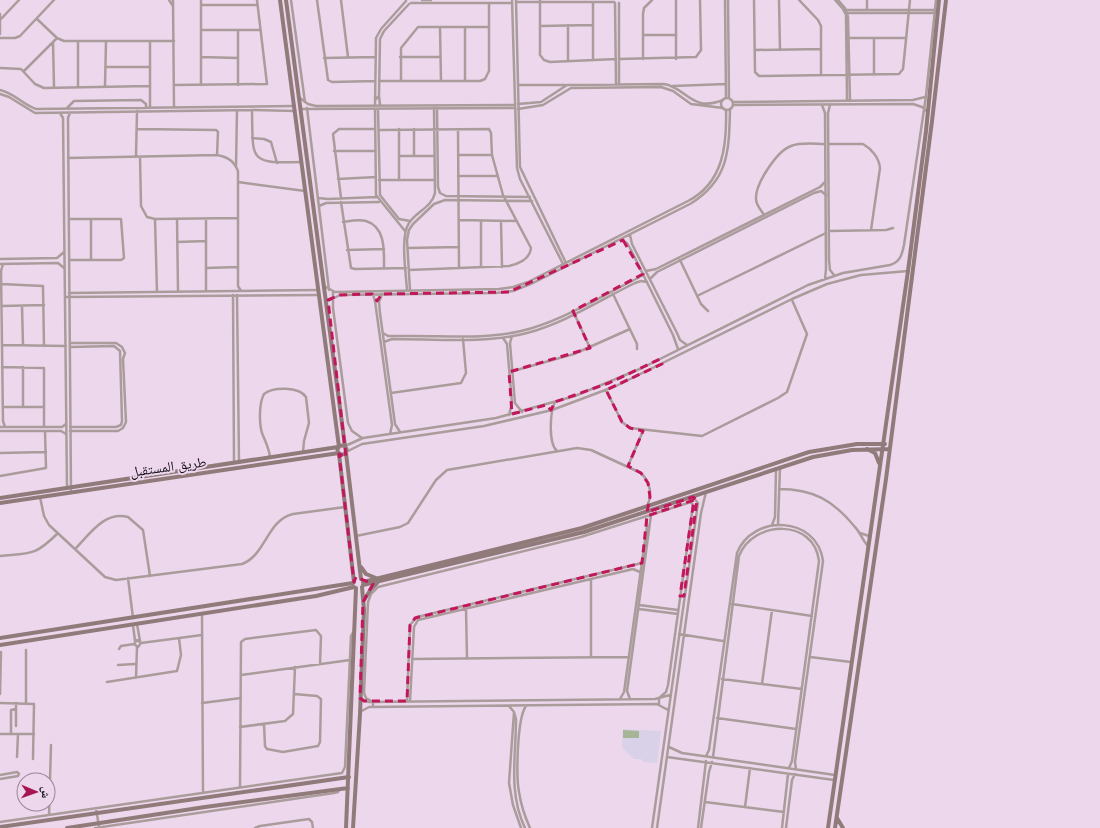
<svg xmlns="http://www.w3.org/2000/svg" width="1100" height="828" font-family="Inter,'Noto Naskh Arabic',sans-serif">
<rect width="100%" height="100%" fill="#edd7ed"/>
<path fill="#d8d1e7" d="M623,729L661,731L657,763L643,762L641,759H634L622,747Z"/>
<path fill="#a5b595" d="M623,730L639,731V738H623Z"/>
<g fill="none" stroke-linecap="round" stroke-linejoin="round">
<path stroke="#aa9c9b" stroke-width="2.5" d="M169,0L173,6
M173,0L174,107
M201,0V85
M291,0L305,102
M317,0L328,80L332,82L375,81
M341,0L348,57
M422,0H431
M512,0L517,168L520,179L563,264
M516,0L520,167L566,263
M540,0V55L544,60L550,62L616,59
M676,0V59
M725,0L726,98
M728,0L729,98
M754,0L755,72L759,76L899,74L903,69L910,0
M779,0L780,50
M799,0L818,20L821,26V75
M835,0L843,9L846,15L847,101
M838,0L845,8L848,17L850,101
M867,0V10
M516,2H614
M593,2V60
M411,3H512
M615,3L616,84
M619,3V84
M201,5H257
M847,10H935
M848,13H935
M0,14V34
M1,19L19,0
M37,19L57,38L64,41H174
M540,26L593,25
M440,27L441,81
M201,30H260
M238,30V85
M643,35H676
M0,38H15L20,36L54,0
M849,38H906
M78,41V87
M150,41V108
M53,42L54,87
M755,50L821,49
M201,57L238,58
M400,57H440
M324,58L375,57
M619,59L696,57L701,50L700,0
M643,59V14L644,8L652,0
M568,61V25
M106,67H149
M0,68L21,69L35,84L44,88L149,86
M24,71L57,38
M874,75V38
M379,81H480L485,79L489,71V3
M401,81V48L418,27H489
M465,81V27
M174,85L267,84L257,0
M518,85H565
M105,86L106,41
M673,86L726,84
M0,90C14,93 22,104 36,109L294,106
M0,94L9,97L35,113L252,110L294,111
M379,96L380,105
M721 104a6 6 0 1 1 12 0a6 6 0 1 1-12 0Z
M300,98L308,104L316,106L514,105
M376,99L379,96L380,39L384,31L409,4
M733,102L913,100L925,97
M518,104L541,102L567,85L664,84C686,87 691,113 723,100
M375,105L376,38L381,29L406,1
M733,105L913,104L922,107L928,112
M822,105L825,113L826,269L825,279
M830,105L828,113L829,260L830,270L834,275
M67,108L74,101L141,100L146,104V108
M307,108L329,290
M437,108L438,187L440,193L446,196L530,197
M301,109L514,108
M375,109L376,195L405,231
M378,109L380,195L399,219L410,221
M518,109L543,105L571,88L661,87L673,91L691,104L723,108
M252,110C253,160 248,164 301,162
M60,113L63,118L67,489
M70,113L68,118L71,492
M137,129L216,130L218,132L217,155
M399,129V180
M414,129V156
M458,129L459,268
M379,130L489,129L491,133L492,155L503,195L531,248C530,259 518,264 509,266L409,270
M252,138L264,139L271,142L277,163
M828,144H863C872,149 879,158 880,168L871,230
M334,151H375
M458,155H492
M399,156H434
M136,157L137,111
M140,157L141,206L147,217L155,219L238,218
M68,158L217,155C228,157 234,161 238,171V286L241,291
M236,166L237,110
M458,176H497
M338,179L376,177
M379,180H435
M238,182L305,191
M318,198L328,199L377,197
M341,198L333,134L339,129H375
M341,202L351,268L355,269L406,268
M319,206L326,203L379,202
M764,215C761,210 756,205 756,199C755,184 777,151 791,146C801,142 815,144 825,144
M91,219V260
M155,219L157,292
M177,219L178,291
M206,219V291
M459,220L516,221
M481,221V267
M501,221L502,267
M343,222C350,221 359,219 366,221C386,227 384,252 384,268
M829,231L886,230L893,228
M630,235L632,244L677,333L680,340L687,345
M621,240L627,243L631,250L673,335L678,349
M177,242L206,241
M408,248L459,247
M347,250L384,249
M0,259L57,258L64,252
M69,260H121L124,258L121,219H69
M680,260L701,304L708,311
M0,264L58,263L64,268
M3,264L1,271L3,421L5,427
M206,268L238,267
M646,271L656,269L820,187L825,182
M650,279L657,272L814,193L821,191L826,195
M1,284L43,286L44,346
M324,286L335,292L499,289L513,287L528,282L688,201C723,183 727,146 726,110
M407,290C406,273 400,236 409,223C416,212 432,207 435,193L434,108
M410,290L407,240L409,230L413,224L434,204L445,200L532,201
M333,291V308L348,423L352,431L362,438
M69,293L318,290
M373,294L375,301L392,425L390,434
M382,294L379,302L380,313L395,424L400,432
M613,294L637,344V349
M233,295L234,462
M237,295L239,461
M697,296L826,233
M65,297L319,295
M326,302L340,295L496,293L513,291L533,283L690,204C729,180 729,151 730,109
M2,306L44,305
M22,306L23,345
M574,313L590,348
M383,333L388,336H402C440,335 484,340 521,331C560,322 601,296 638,278L643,274
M512,336L510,343L515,403L522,412
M503,338L507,344L512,403L509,415
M384,342L392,339C435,339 486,344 527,333C565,323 600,300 635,283L641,281L647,282
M70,343H116L122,347L125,353L123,359L126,422L123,428L118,431H70
M2,345L66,346
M70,347L114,346L120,351L122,421L121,425L116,427H70
M2,367L44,368V427
M513,371L574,354L630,329
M606,390L622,422L630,428L702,436L778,398L787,392L807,334L792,300
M391,393L461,383L466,373L463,339
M555,402C550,412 548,443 557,451
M3,407H44
M23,407V367
M0,427H62L66,424
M0,431H61L66,434
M345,446L363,438L496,418L575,396L642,368L808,285L843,273L890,265C900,262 902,255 904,245L926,96L936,0
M346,452L362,444L484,426L552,410L616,386L792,299L827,284L861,275L908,271
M0,453L46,452
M270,457C269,448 265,441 262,433C259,423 259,403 264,394C272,387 299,386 306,397L309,423L304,441L303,452
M628,466L643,431
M0,476L46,468L45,431
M779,489C813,489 833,500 855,527C860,532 862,539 867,545
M40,497L44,516L49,525L105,577L116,580L242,564C266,555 267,520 293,514L345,507
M772,525L775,517L776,469
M778,525L780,467
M860,533L869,536
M356,536L400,527L408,523L436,480L447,470L577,448L591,450L641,473C650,482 653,495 647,506
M75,549C90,534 104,511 128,517L143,530L150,576
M0,556C31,553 35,556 58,533
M128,578L133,618
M591,579V657
M732,604L812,616
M639,605L678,610
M466,609L467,658
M639,609L678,614
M202,614L203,793
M137,624L140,641
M133,625L135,641
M679,634L723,641
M141,643L202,635
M119,649L121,646L134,644L138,647L141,643L137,640L134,644
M810,657L851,662
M412,659L628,657
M118,665L135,664
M241,675L350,660
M136,678L137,647
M722,679L802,689
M107,682L177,671L181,655L179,638
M762,684L772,610
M0,694L1,652
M361,699L369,702L655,699L670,695
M620,699L624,692L647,526L646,516
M630,699L627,691L651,515
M407,701L410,625L417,617L642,563
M410,701L414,627L418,620L633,569L640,572
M0,703L34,704L33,759
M16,703V726
M26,703V650
M202,703L241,698
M509,706L514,712L516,719C516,757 508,792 525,828
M526,706C517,718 516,776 519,792C521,805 525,817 530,828
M373,707V702L366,698L364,693L368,602L371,594L378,587L581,537L691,502L693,505L668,685L666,692L659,698V705
M360,712L369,707L657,704L668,710
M514,712L509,783L513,805L521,828
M717,718L796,729
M264,724L265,746L267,749L283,752L318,746L320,742L321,699L317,696L294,694
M240,727L285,721L293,714L295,667
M0,734H34
M11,734V710L16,709
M669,747L682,753L835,775
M706,756L709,750L737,553C752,514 817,515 823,561L795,762L796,769
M17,757L18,734
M667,757L834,780
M713,757L739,556C753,520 814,518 819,561L792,761L789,768
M0,775L17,772L19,774L18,776L0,779
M240,787L241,642L245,639L316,630L321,636L320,664
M705,802L784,812
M745,807L750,768
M96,808L99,827
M49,815L51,745
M0,822L342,773L345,767L351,636L354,631
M95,828L334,793L338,792L339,789
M255,828L260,826L309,819L312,822L313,828
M652,828L698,503L693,497
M657,828L701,513L706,492
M698,828L706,761
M701,828L709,772L712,762
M782,828L788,774
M786,828L792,780L795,774"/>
<path stroke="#907b7a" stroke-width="4" d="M280,0L339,447
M286,0L345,446
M337.5 450a4.5 4.5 0 1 1 9 0a4.5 4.5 0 1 1-9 0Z
M867,449L875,453L879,463
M346,453L361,579
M339,454L354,582
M0,498L338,447
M0,503L339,453
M361,567L366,574L376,578
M363,582L582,528L809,452L857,444H885
M363,585L584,532L813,457L852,450L889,449
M364,600L371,589L377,583
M0,638L353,583
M0,645L316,596L354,587
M837,818L843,828
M0,827L349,777
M67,828L205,807L348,788
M346,828L356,588
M353,828L360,714L364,610L362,587
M828,828L908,271L926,131L939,0
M835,828L886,479L932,121L946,0"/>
</g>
<path fill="none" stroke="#c2185b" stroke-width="3" stroke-dasharray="8 5" stroke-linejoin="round" d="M623,240L643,274L573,311L590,348L509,372L512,414L546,405L551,410L555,402L609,383L660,359L662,364L606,390L622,422L630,428L643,431L628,466L641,473L648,483L650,497L647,512L693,497L697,500L684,596H680L694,500L647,516L642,563L415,618L410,625L407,701H364L360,698L363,602L373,584L356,577L354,582L339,454L346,457L328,300L340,295L372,294L377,301L382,294L509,292Z"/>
<g text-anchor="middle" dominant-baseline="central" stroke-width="4" stroke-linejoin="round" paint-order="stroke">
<g font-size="14" fill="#130c13" stroke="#edd7ed">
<text transform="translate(168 466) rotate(-8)">طريق المستقبل</text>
</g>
</g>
<g transform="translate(36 792) rotate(92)"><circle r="19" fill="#edd7ed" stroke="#968696"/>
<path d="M0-3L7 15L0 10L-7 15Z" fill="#a7144f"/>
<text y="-6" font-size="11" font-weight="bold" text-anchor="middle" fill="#130c13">ش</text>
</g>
</svg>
